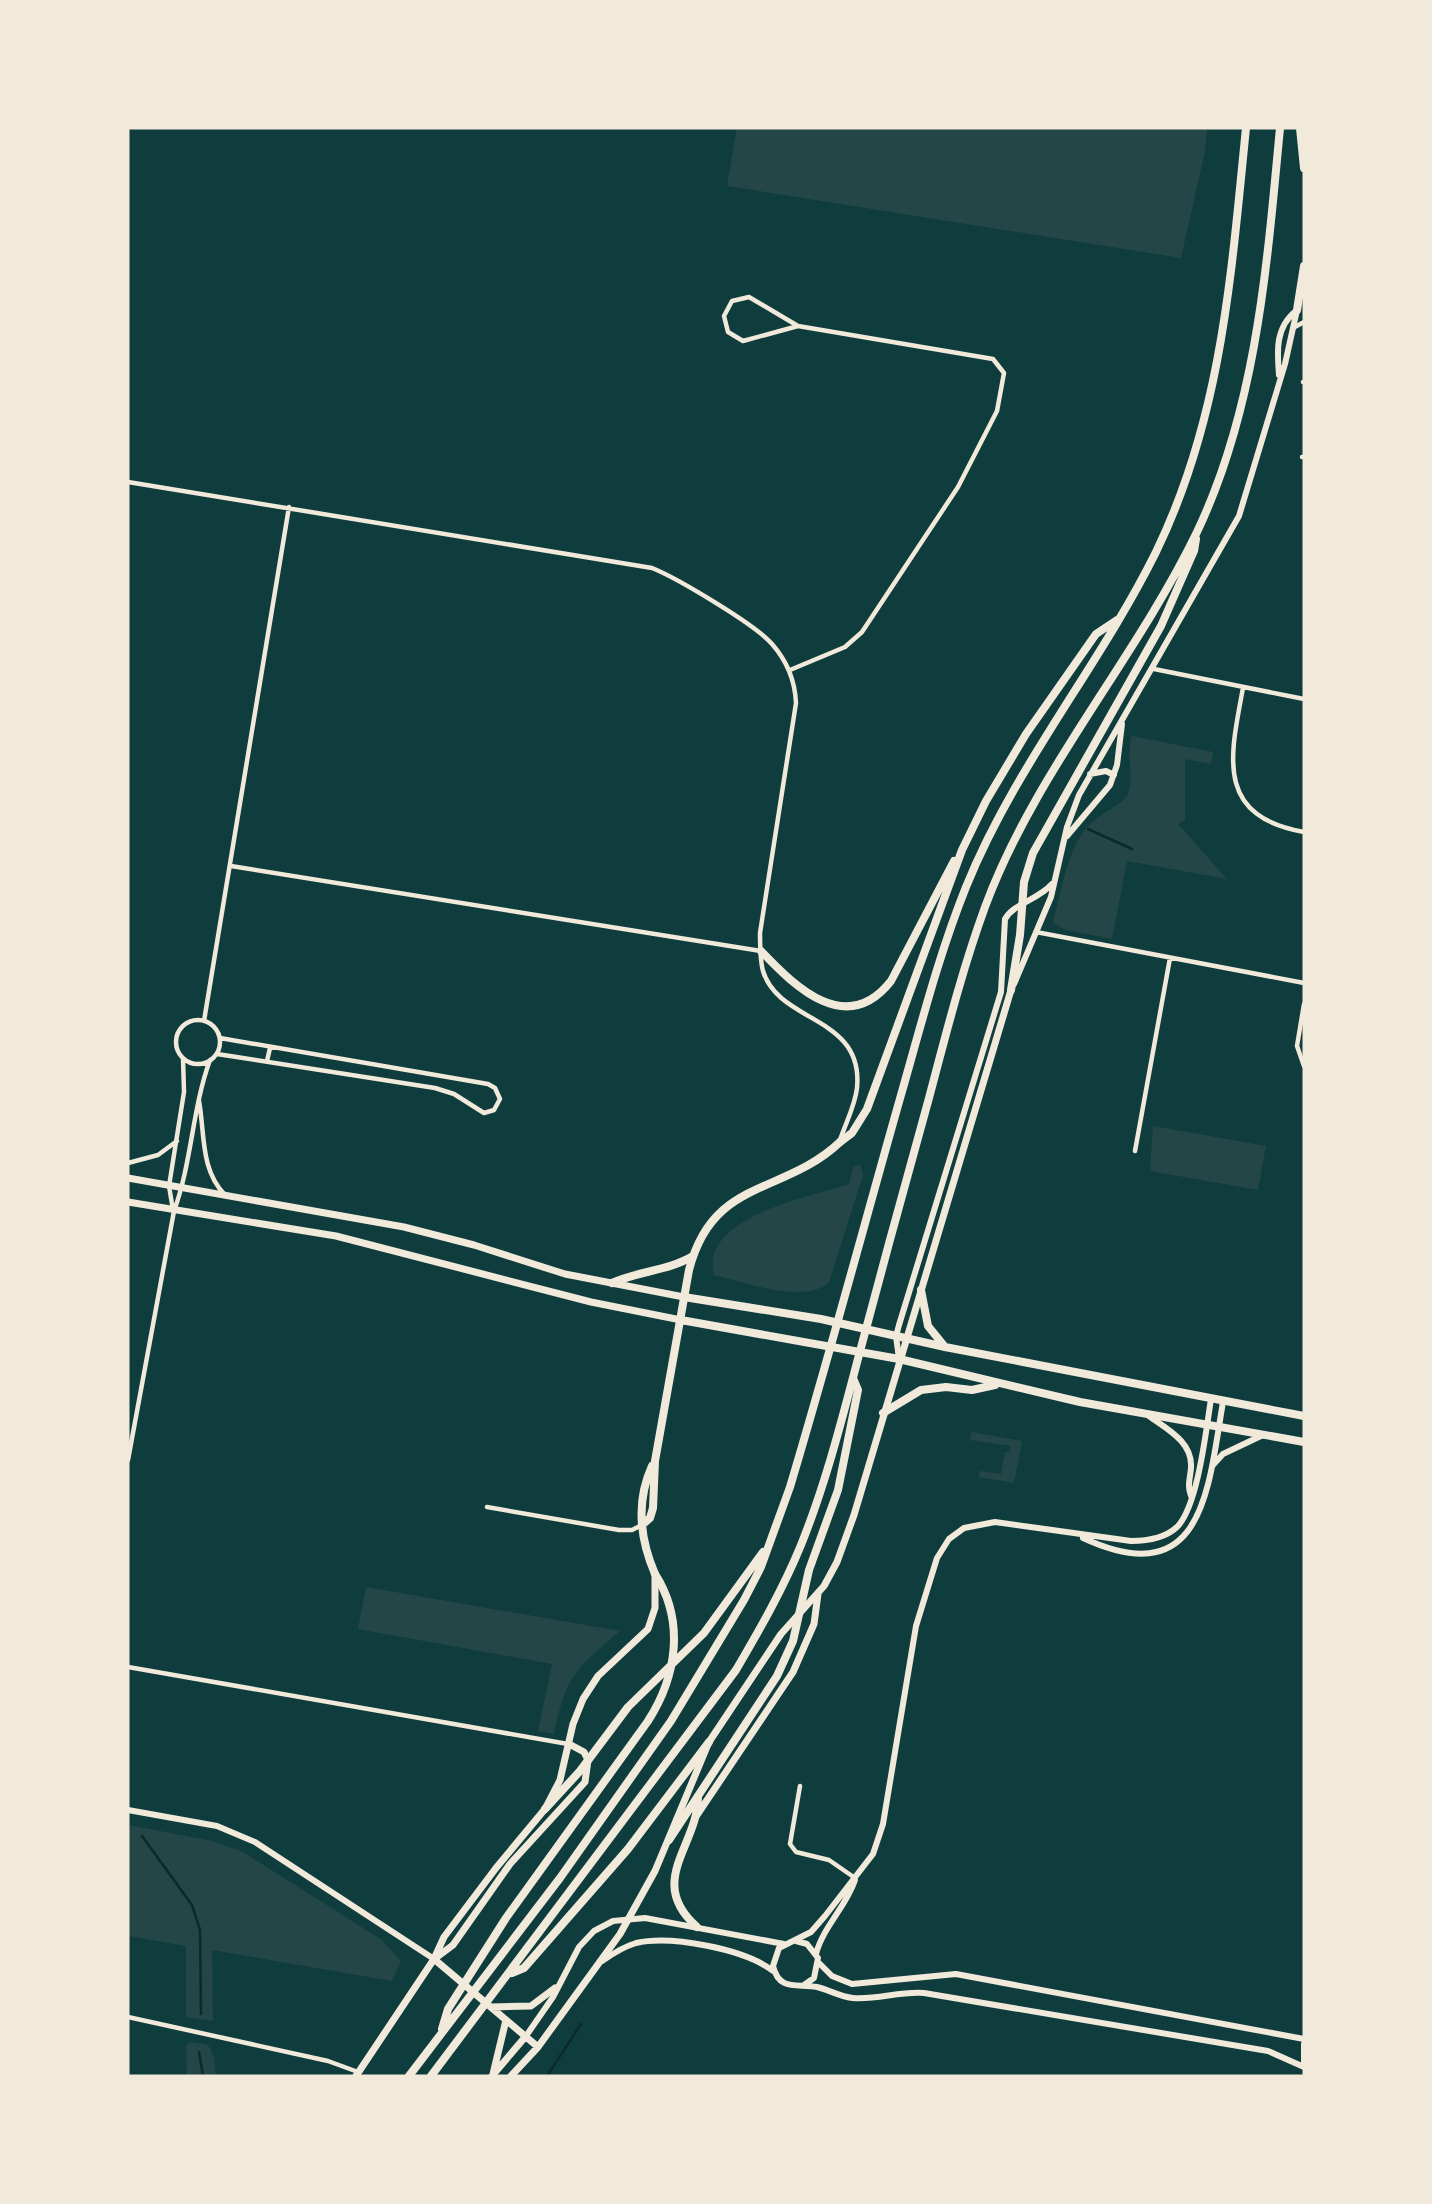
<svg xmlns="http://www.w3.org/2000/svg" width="1432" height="2204" font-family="Georgia,serif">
<rect width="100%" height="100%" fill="#0f3d3e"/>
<path fill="#244646" d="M737,128H1207L1205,151L1181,258L727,186Z
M1132,736L1213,752L1211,764L1185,759V820L1178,824L1227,879L1127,861L1112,939L1065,930L1053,922C1061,894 1066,855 1084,831C1095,815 1125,804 1128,794C1134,776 1126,755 1132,736Z
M1153,1126L1266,1146L1258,1190L1150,1171Z
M860,1164L863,1175L829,1282C807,1305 743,1282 714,1275C699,1217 810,1197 849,1184L853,1167Z
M971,1432L1022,1441L1014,1483L979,1477L980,1471L1001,1474L1005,1452H1009L1011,1446L970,1440Z
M366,1587L620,1631C575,1669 566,1676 554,1734L538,1731L552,1664L358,1629Z
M128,1825L213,1841L243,1852L382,1940L401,1961L392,1981L212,1950L213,2021L186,2017V1946L128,1936Z
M192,2042L208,2045L214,2057L216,2076H187L186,2045Z"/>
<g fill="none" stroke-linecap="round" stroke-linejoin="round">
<path stroke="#0a2a2b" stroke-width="2.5" d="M1088,829L1132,849
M142,1836L192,1905L200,1930L201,2014
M199,2052L203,2076
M547,2076L581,2024"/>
<path stroke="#f1e9da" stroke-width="4.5" d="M1293,328L1304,322
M1303,382H1304
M1302,457H1304
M128,482L652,568C677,578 756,625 772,644C787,661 795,680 796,703L760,933C760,944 760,960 763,971C779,1024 864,1015 857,1088C855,1106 846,1122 840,1140
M1154,669L1304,699
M790,670L845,647L862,632L958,487L997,411L1004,373L993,359L798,326L749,297L732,301L724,316L728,332L743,341L798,326
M1243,688C1230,757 1215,816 1304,832
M231,866L761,951
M1036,932L1304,983
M1304,1004L1297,1046L1304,1066
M176 1042a22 22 0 1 1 44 0a22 22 0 1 1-44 0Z
M204,1021L289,507
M217,1054L435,1088L454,1094L484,1113L494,1110L500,1099L495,1088L488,1084L220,1038
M267,1061L270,1048
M199,1101C205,1134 200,1169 225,1195
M1135,1151L1170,958
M128,1163L158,1155L177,1141
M173,1210L169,1186L184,1092L183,1058
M128,1460L174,1211C192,1162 192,1109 210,1060
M487,1507L619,1530H632L642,1525
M128,1667L568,1744
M800,1786L790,1844L796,1852L829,1860L855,1878
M128,2017L328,2061L358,2072"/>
<path stroke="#f1e9da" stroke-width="6" d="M1279,375C1277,351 1275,327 1297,310
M1090,774L1106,771L1114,775
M1067,836L1110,785L1117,765L1122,724
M1014,984L1051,897L1067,827L1079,795L1239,516L1285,364L1297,310
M899,1359L896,1336L899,1325L1001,992L1005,919C1014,903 1038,900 1052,884
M1211,1399C1206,1430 1198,1506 1177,1527C1164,1539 1147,1541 1131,1541L995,1522L964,1528L949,1539L937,1558L916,1626L883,1824L873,1854L825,1916L811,1932L779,1948L773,1966C779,1992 798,1983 817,1987C829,1990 841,1997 853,1998C877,2000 900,1991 924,1993L1268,2051L1304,2067
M1149,1416C1167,1429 1193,1442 1191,1468C1190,1479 1187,1486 1191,1496
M1213,1465L1223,1454L1263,1435
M1083,1538C1204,1594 1208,1489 1223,1402
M128,1810L217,1826L255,1842L434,1959
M796,1941L807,1944L818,1958L814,1978L804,1985
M816,1954C823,1927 846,1907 855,1880
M602,1961C612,1954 623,1947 636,1943C671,1935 745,1949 773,1971
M819,1963L832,1976L852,1984L956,1974L1304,2039
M526,2036L553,1997L579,1947L594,1931L613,1921L645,1918L784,1944
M1304,2044V2062"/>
<path stroke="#f1e9da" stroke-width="7" d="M128,1178L404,1227L474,1245L565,1274L684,1297
M128,1202L336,1236L591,1302L681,1320
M695,1818L793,1672L814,1624L818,1594
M437,1957L453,1945L510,1864L585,1782L588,1760L584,1752L569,1744
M434,1959L538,2047
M491,2007L531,2006L555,1988
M493,2074L506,2020
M356,2076L434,1959L444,1937L496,1868L545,1809L560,1780L573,1724L583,1699L598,1676L648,1629L655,1608V1575
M492,2076L526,2036
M511,2076L538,2047L620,1934L655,1871L709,1742L781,1634L824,1586L837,1562L854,1515L1011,990"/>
<path stroke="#f1e9da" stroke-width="8" d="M612,1283C638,1271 668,1271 693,1256
M921,1290L928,1326L945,1347
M684,1297L821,1319L945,1347L1304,1416
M681,1320L899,1359L1080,1402L1304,1442
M883,1413L921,1390L946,1387L972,1390L995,1385
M652,1466C636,1501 640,1539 655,1574
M642,1525L650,1518L653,1508L655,1461L689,1270C713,1177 783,1196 840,1142"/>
<path stroke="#f1e9da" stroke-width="8" d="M1300,128L1304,168
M1297,310L1304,266
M761,951C796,988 847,1037 891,981L954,861
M1011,990L1020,935L1024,882L1033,853L1161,626L1194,551L1196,539
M840,1142L852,1133L867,1109L962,850L986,801L1026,734L1096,634L1117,620
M545,1809L580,1771L628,1707L704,1633L763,1552
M669,1840L777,1676L793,1641L809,1570L838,1490L858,1390L853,1378
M697,1927C645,1881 699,1845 698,1796
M512,1973L524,1968L628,1849L709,1742
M442,2029L448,2009L506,1918L648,1721C677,1676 685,1621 655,1574
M409,2076L560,1878L671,1721L744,1600L761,1567L790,1487C829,1357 864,1225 901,1095C921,1025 939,954 966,887C1015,766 1099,667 1156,552C1222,416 1231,275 1246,128
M431,2076L736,1670C760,1629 783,1589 801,1545C826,1483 842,1419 859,1355C882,1269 905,1184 929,1098C946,1034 962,970 985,907C1035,772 1134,662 1197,532C1257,406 1267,264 1280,128"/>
</g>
<rect width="1432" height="2204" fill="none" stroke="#f1e9da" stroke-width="259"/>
</svg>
